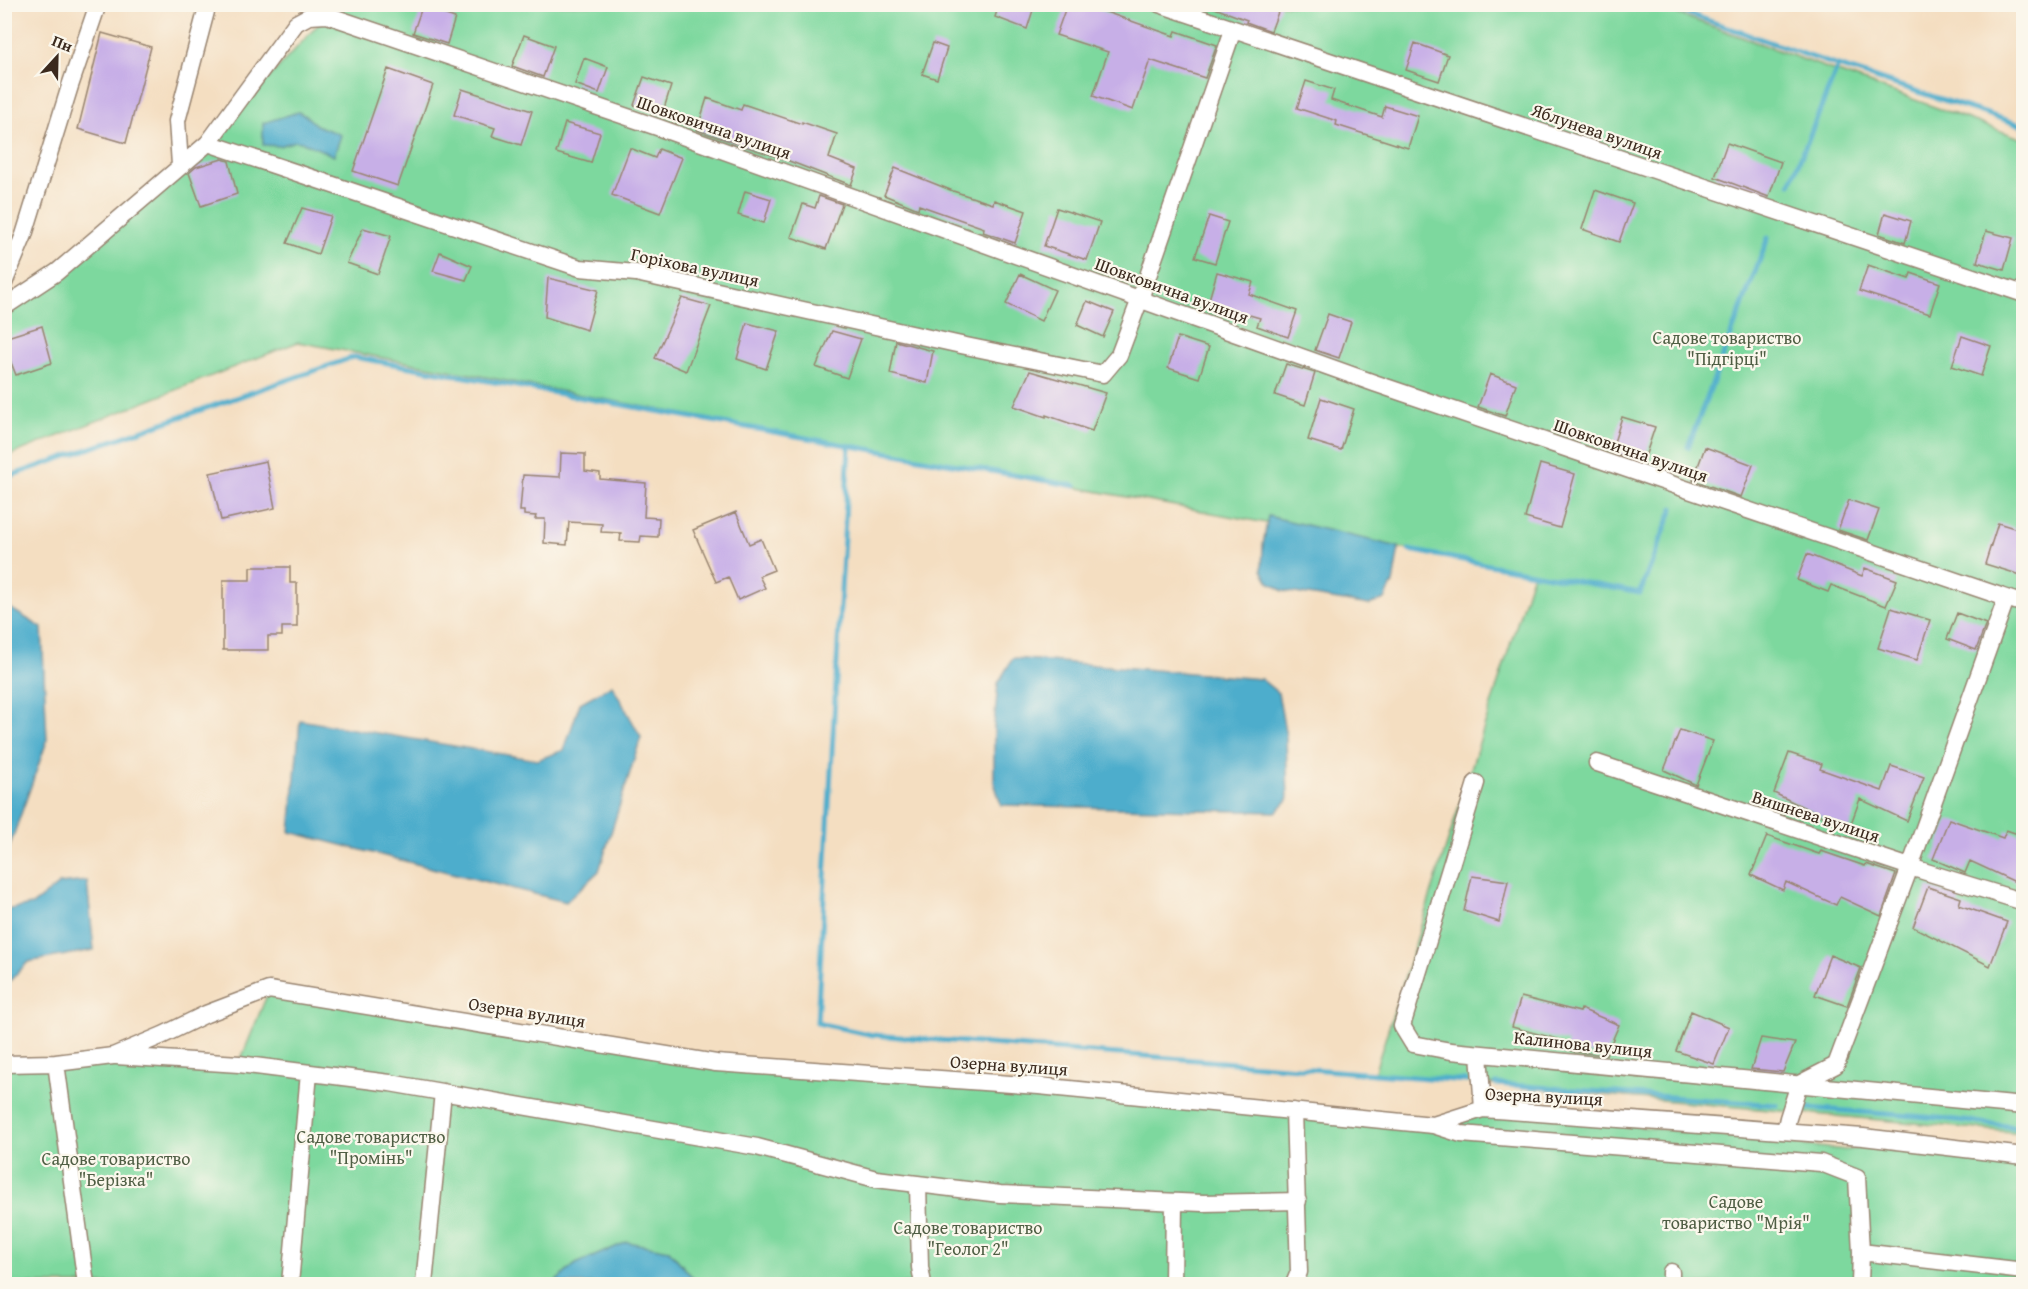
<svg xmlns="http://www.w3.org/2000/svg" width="2028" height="1289" font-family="'Gentium Book Plus',serif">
<rect width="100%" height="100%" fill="#fbf7ec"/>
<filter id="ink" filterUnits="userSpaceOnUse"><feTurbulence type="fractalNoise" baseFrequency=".0167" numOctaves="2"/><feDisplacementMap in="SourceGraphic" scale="12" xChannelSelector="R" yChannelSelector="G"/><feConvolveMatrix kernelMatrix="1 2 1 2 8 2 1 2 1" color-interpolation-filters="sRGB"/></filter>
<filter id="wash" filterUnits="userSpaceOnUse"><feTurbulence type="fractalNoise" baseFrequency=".008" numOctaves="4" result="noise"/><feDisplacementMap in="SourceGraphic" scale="24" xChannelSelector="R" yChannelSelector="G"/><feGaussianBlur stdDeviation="1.35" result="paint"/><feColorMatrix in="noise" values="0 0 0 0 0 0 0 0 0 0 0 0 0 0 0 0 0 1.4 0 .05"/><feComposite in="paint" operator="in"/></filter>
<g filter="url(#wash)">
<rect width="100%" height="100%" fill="#f4dec1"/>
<path fill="#7dd89e" stroke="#5c815e" stroke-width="1.5" d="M333,5H1653L2023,139V1133L1374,1074L1533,573L298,342L5,457V306L208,143L327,15Z
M269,990L716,1063L1432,1125L1483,1109L1846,1150L1869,1147L2023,1162V1284H698L669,1250L576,1264L553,1284H5L4,1064H239Z"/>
<path fill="#4dadcc" stroke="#446c75" stroke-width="1.5" d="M298,112L306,116L316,125L341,135L334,156L305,143L296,141L279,146L263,145V123Z
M1268,516L1399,547L1393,583L1385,599L1369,605L1283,591L1269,582L1262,570L1263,545Z
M5,605L42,628L47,741L5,859Z
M1013,658L1261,679L1278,693L1286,736L1288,800L1276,812L1001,805L994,782V726L998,683Z
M612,685L641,737L599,871L566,902L290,832L300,720L537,760L564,750L580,703Z
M87,881L94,950L28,962L5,986V910L32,905L59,884Z
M627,1242L669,1250L698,1284H553L576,1264Z"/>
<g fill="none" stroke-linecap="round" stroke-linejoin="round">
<path stroke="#4dadcc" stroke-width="5" d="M1661,4L1838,66L2024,126
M1790,184L1838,66
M849,446L817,1023L873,1035L1466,1081
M1688,447L1768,238
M4,478L354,357L1075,486
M1409,550L1640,593L1673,508
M1496,1084L1777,1105
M1808,1108L1939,1118L2024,1128"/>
</g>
<g id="blocks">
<path fill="#c7afe7" d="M999,4H1035L1027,29L995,17Z
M1067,4H1083L1174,36L1176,31L1217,45L1205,78L1150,60L1133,110L1093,96L1108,52L1056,35Z
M1209,4H1281L1271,31L1246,22L1247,20L1209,6Z
M422,7L455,18L447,44L413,33Z
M102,33L151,47L126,143L78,129Z
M524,35L554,46L543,77L512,66Z
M933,43L947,48L937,79L922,74Z
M1415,43L1448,55L1439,81L1406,70Z
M584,58L608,67L599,93L575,84Z
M388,69L433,85L398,186L353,171Z
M644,77L671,86L662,115L634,105Z
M1306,81L1334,90L1331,100L1382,117L1385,106L1418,116L1408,148L1336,125L1337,121L1297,108Z
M462,89L532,111L521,145L492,136L495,128L454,115Z
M707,98L741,110L743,104L802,124V122L837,134L829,158L857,169L851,185L789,161L697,130Z
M565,123L600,133L591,163L556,153Z
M1727,143L1781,162L1769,197L1715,177Z
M630,148L655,158L659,149L682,158L660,213L612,195Z
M222,159L229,161L237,194L201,206L189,173L196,167Z
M895,168L953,191L993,204L994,200L1026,211L1015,243L983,232L984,228L919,205L918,209L884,195Z
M1595,190L1633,203L1619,242L1582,229Z
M745,191L771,199L764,223L738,215Z
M819,196L842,204L826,249L791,237L803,204L815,208Z
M302,208L331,216L318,254L287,243Z
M1057,208L1100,222L1087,260L1044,246Z
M1885,213L1911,221L1905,243L1879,234Z
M1209,216L1228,222L1215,263L1195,257Z
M363,228L391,236L378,274L347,263Z
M1986,231L2013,238L2004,270L1977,262Z
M440,252L472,266L466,280L433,271Z
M1868,265L1909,279L1911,273L1940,283L1930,314L1859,291Z
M1217,272L1253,282L1249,294L1297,311L1288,337L1257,326L1260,318L1208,303Z
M1020,274L1055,290L1041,321L1006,304Z
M548,278L598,290L587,330L545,317Z
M682,298L711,306L686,371L655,358Z
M1087,301L1114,312L1103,337L1077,325Z
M1328,314L1351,322L1339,358L1315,350Z
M747,323L779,331L766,369L737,359Z
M42,326L52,363L16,375L4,345V338Z
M832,331L861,339L847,378L816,367Z
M1962,336L1991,346L1981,376L1952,366Z
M1178,337L1209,347L1199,378L1168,368Z
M896,341L933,351L927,383L890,374Z
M1286,364L1315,373L1305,405L1275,395Z
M1030,371L1106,393L1092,431L1046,415V417L1014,406Z
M1490,374L1516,384L1505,416L1478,407Z
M1321,398L1354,409L1341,450L1308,440Z
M1622,417L1655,427L1643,463L1611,452Z
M1705,447L1753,465L1741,497L1693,480Z
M561,453L585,454V471L600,473V479L646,483L644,517L659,518L658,537L641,536L640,542L620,541L621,533L601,532L602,524L569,522L567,545L544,543L545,519H535L536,516L524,515V511H520L523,475L560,477Z
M266,461L275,508L221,520L210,473Z
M1540,464L1575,474L1560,528L1525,518Z
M1849,500L1879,510L1868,540L1838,530Z
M736,512L749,544L761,539L774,570L759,576L765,588L738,600L728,577L716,582L693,530Z
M1998,523L2024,531V576L1985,564Z
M1807,554L1862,576L1865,568L1897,580L1886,606L1831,585L1828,592L1797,580Z
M250,567H290V583H297V627H282V636H268V650H223V580H250Z
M1891,608L1930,620L1917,660L1878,648Z
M1957,613L1986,624L1976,650L1947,639Z
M1680,730L1713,741L1696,785L1664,770Z
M1789,753L1822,764L1820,769L1882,791L1891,766L1924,777L1907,821L1860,799L1849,829L1774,793Z
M1949,819L2003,838L2006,830L2024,836V886L1970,861L1965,873L1933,859Z
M1767,836L1819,854L1821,851L1865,866L1866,864L1896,874L1881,916L1840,897L1836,905L1786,882L1783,890L1751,875Z
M1472,876L1508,881L1499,922L1464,911Z
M1928,887L1961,898L1959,905L2007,922L1990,966L1913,927Z
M1830,955L1861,968L1847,1006L1815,995Z
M1521,997L1580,1012L1581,1009L1619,1025L1606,1055L1575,1052L1565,1049L1568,1042L1512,1027Z
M1691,1011L1729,1027L1714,1064L1676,1051Z
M1761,1038L1795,1043L1783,1072L1751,1069Z"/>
</g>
</g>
<g filter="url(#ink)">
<use href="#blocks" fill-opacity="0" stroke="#988470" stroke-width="1.5"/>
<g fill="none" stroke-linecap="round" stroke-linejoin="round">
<defs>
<path id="street" d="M1159,4L2024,294
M208,143L580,268L636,273L961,345L1103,374L1119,355L1140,299L1233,30
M180,165L177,121L208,4
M4,283L24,235L70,86L98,4
M4,307L57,272L208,143L296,23L309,16L327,15L657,127L1374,383L2024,604
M1597,763L1910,867L2024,902
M1476,783L1402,1026L1413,1044L1451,1051L2024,1106
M1479,1054L1483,1109
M116,1056L239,1064L390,1083L757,1147L876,1179L1000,1194L1203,1203L1298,1201
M56,1063L86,1284
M4,1064L56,1063L113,1056L163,1035L206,1014L269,990L716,1063L1039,1086L1433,1125L1483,1109L1863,1137L2024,1156
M1433,1125L1461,1134L1821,1163L1857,1177L1861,1252L1860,1284
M1785,1131L1788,1118L1799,1084L1836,1065L1910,867L2006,599
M918,1184L920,1267L923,1284
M1861,1252L2024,1271
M290,1284L309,1073
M424,1284L443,1092
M1173,1284L1174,1202
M1294,1284L1299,1272L1294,1111
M1671,1284V1272"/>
</defs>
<use href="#street" stroke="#988470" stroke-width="19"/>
<use href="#street" stroke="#fff" stroke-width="16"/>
</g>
</g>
<g text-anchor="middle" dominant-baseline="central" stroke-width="4.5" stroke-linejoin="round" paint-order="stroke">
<g font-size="18" fill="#3b2a1e" stroke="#fbf7ec">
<text transform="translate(714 127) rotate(19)">Шовковична вулиця</text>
<text transform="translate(1597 131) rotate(19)">Яблунева вулиця</text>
<text transform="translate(695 267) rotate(12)">Горіхова вулиця</text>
<text transform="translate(1172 290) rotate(20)">Шовковична вулиця</text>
<text transform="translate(1631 450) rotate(19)">Шовковична вулиця</text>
<text transform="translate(1816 816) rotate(18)">Вишнева вулиця</text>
<text transform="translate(527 1012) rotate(9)">Озерна вулиця</text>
<text transform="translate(1583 1044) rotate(6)">Калинова вулиця</text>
<text transform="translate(1009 1065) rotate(4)">Озерна вулиця</text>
<text transform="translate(1544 1096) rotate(3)">Озерна вулиця</text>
</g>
<g font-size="18" fill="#4f5e44" stroke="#fbf7ec">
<text x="1727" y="337">Садове товариство<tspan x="1727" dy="21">"Підгірці"</tspan></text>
<text x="371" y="1136">Садове товариство<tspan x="371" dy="21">"Промінь"</tspan></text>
<text x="116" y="1158">Садове товариство<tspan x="116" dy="21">"Берізка"</tspan></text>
<text x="1736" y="1201">Садове<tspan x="1736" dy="21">товариство "Мрія"</tspan></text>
<text x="968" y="1227">Садове товариство<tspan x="968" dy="21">"Геолог 2"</tspan></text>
</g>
</g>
<rect width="2028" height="1289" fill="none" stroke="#fbf7ec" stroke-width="24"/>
<g transform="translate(57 57) rotate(22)" stroke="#fbf7ec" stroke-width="4.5" paint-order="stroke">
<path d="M0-4.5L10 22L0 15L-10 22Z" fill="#3b2a1e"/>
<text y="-9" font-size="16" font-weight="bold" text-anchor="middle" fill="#3b2a1e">Пн</text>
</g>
</svg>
